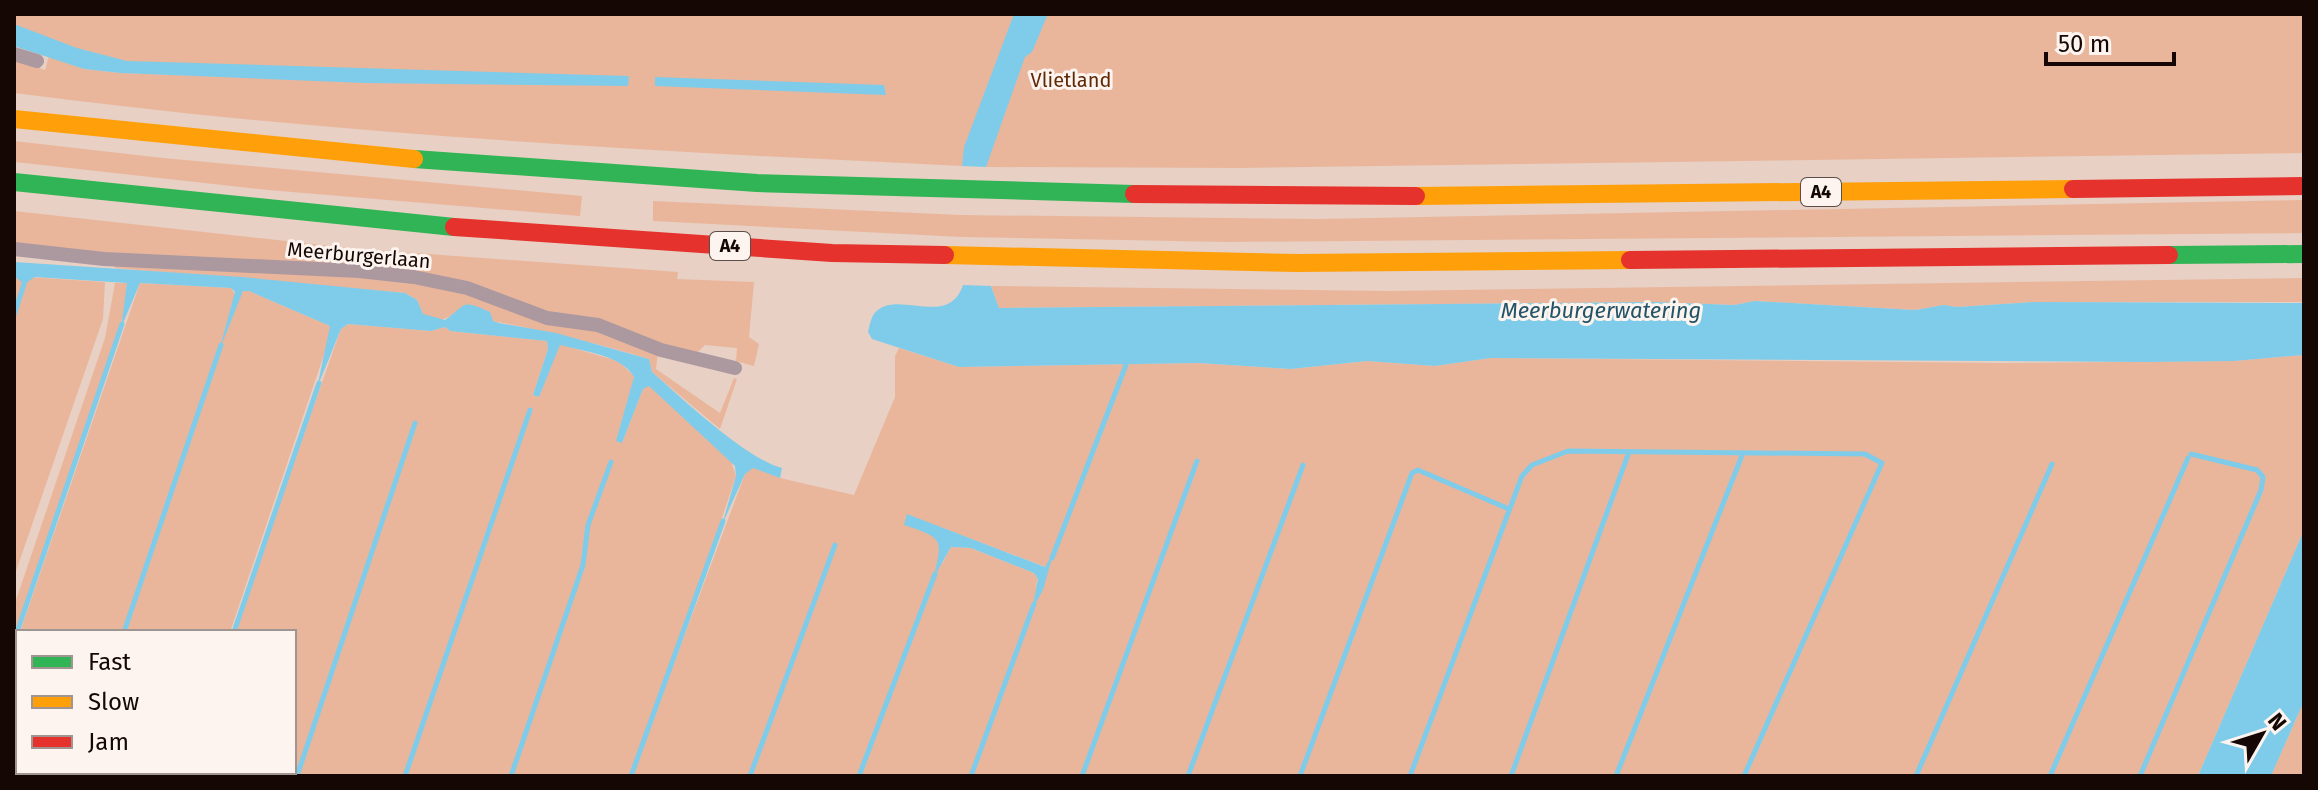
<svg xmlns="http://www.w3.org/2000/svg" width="2318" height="790" font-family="'Fira Sans',sans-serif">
<rect width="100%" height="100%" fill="#e8d0c4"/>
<path fill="#e9b69c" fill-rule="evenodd" d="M14,14H2304V153L1240,168L986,167L993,141L968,138L962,166C646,151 328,134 14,93V59L45,70L49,56L84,69L120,73L365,82L123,66L68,54L14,31Z
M14,141L163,158L582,196L580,216L268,190L24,163L14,162Z
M2304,200V233L1227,242L961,237L653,221V201L961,215L1319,219Z
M14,211L359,249L678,272L677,279L754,282L749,337L759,344L754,366L736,361L737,348L705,345L698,352L653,343L561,317L467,283L14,247Z
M115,263L415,281L589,328L658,353L656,369L720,413L734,378L737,379L720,429L652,372L649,359C584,339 520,325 453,314C442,322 436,320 423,315L417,300L405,293L115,268Z
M14,276L105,282L103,319L14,577Z
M2304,278V302H2035L1957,307L1944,305L1915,310L1755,301L1734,305L1655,302L999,308L991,286L1390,291Z
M115,283H127L126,308L14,635V606L105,338Z
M140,283L231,288L238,299L243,291H249L330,326L331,334L230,632H20Z
M348,324L431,331L445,327L450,331L547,341L548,349L533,395L539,397L559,344L618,361L634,376L622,443L643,389L649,385L730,458L736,476L670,674L745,474L753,467L780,478L854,495L895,397V356L899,348L959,367L1198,363L1291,369L1367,361L1435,366L1491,358L2005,363L2234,361L2304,355V530L2198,776H14V649L18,638V772H294V632H233L341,329ZM907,515H908L1046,567L1035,587L1038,579L1034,573L971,548L951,547L942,564L939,541Z
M2304,701V776H2271Z"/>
<path fill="#7ecce9" d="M1014,14H1048L1032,52L1025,57L986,167L962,166L964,147Z
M14,24L77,48L127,61L629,76L628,86L364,83L120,73L84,69L14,46Z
M655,77L884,85L886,95L655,86Z
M14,262L242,277L405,293L417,300L423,314L445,320C468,304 460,299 490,312L493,321L499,323L556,333L649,359L652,372C682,398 746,459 782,468L780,478L753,468L745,474L722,525L736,476L735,466L649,386L643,389L622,443L616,441L634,377C622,355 582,351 560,345L539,397L533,395L548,349L547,341L450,331L445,327L431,331L348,324L341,329L317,388L330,326L249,291H243L219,351L235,292L231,288L140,283L121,328L127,283L35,277L24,284L14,276Z
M963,285L991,286L999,308L1655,302L1734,305L1755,301L1915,310L1944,305L1957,307L2035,302L2304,303V355L2234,361L2144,362L1491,358L1435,366L1367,361L1291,369L1198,363L959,367L872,339L868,332C869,327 871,318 874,314C895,287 948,330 963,285Z
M907,514L1045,567L1054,551L1043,590L1032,610L1038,579L1034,573L971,548L951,547L933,579C943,539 944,538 904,525Z
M2304,530V701L2271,776H2198Z"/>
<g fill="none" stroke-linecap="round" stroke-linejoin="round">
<path stroke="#7ecce9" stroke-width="5" d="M14,315L26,278
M1052,558L1126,365
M124,632L221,345
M234,632L319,383
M14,641L122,324
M75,776L76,772
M185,776L187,772
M297,776L415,423
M405,776L530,410
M511,776L583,565L588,525L611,462
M631,776L723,521
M750,776L835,545
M859,776L935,574
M971,776L1034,604
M1082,776L1197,461
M1188,776L1303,465
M1300,776L1412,473L1418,470L1509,509
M1410,776L1522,476L1532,465L1568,451L1865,454L1882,463L1744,776
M1511,776L1629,452
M1616,776L1743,453
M1916,776L2052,464
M2050,776L2188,458
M2140,776L2261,490L2263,477L2257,470L2191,454"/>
<path stroke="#ac989f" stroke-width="14" d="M14,54L37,61
M14,249L104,259L359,271L414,277L467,288L547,318L598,325L661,350L735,368"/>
<path stroke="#30b455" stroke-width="18" d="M414,159L757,183L1134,194
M14,182L454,227
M2169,255L2304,254"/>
<path stroke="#ff9f0a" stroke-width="18" d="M14,119L414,159
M1416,196L2073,189
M945,255L1297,263L1630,260"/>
<path stroke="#e5322d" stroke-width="18" d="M2073,189L2304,186
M1134,194L1416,196
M454,227L832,253L945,255
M1630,260L2169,255"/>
</g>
<g text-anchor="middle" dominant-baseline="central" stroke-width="6" stroke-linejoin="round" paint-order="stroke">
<g fill="#fdf4f0" stroke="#5b4e4a" stroke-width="2">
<rect x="1801" y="178" width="40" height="28" rx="6"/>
<rect x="710" y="232" width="40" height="28" rx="6"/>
</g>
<g font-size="18" font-weight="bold" fill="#150703">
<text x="1821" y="192">A4</text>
<text x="730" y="246">A4</text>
</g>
<g font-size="20" fill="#612806" stroke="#fdf4f0">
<text x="1071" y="80">Vlietland</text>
</g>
<g font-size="20" fill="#150703" stroke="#fdf4f0">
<text transform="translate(359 255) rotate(5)">Meerburgerlaan</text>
</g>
<g font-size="22" font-style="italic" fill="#225467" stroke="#fdf4f0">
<text x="1601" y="310">Meerburgerwatering</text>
</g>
</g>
<rect width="2318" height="790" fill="none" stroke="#150703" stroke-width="32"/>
<rect x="16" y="630" width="280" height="144" fill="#fdf4f0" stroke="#a09591" stroke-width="2"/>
<rect x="32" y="656" width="40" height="12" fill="#30b455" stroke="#a09591" stroke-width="2"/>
<text x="88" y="670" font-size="24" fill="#150703">Fast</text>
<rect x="32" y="696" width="40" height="12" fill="#ff9f0a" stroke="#a09591" stroke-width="2"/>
<text x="88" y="710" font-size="24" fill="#150703">Slow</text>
<rect x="32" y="736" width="40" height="12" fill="#e5322d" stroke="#a09591" stroke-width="2"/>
<text x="88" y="750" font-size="24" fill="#150703">Jam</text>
<g transform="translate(2262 734) rotate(51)" stroke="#fdf4f0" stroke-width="6" paint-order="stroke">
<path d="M0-6L14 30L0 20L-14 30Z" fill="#150703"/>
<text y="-12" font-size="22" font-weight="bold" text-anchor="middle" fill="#150703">N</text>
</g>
<path d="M2046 52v12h128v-12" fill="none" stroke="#150703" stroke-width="4"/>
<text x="2058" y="52" font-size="24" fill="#150703" stroke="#fdf4f0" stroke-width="6" paint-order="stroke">50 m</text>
</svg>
